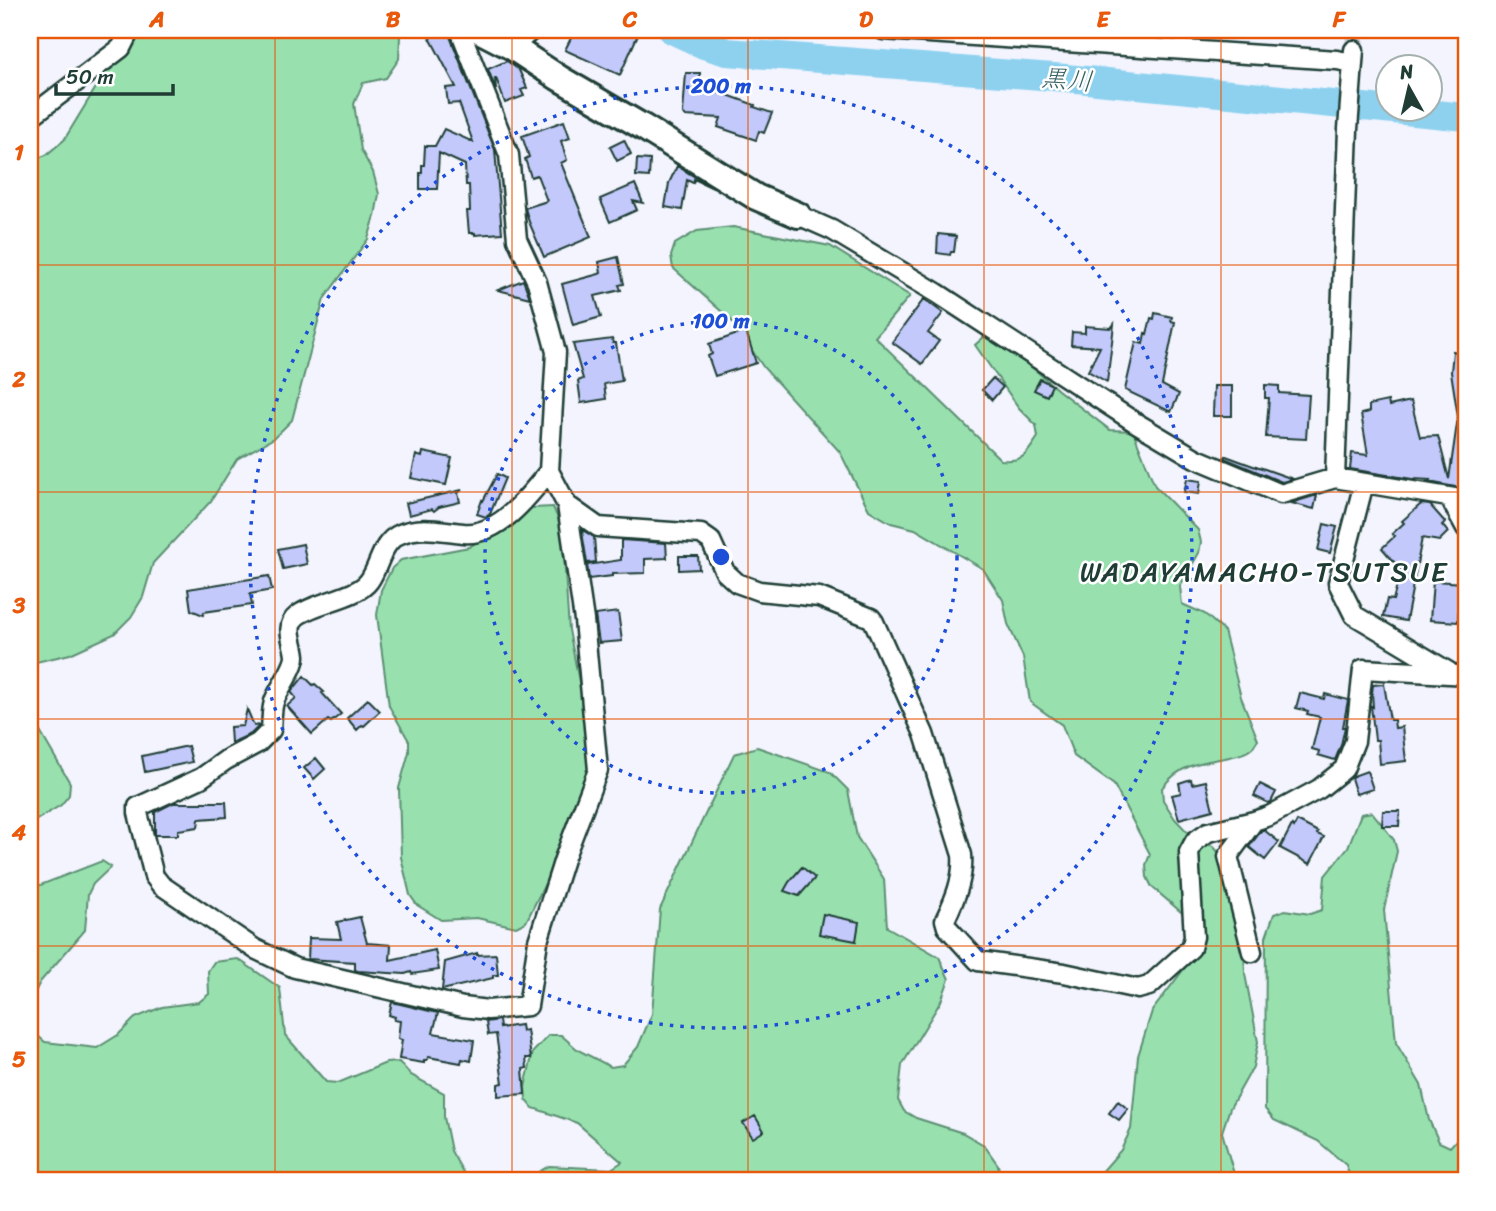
<svg xmlns="http://www.w3.org/2000/svg" width="1496" height="1211" font-family="Sriracha,'Klee One',sans-serif">
<rect width="100%" height="100%" fill="#f3f4fe"/>
<filter id="ink" filterUnits="userSpaceOnUse"><feTurbulence type="fractalNoise" baseFrequency=".0143" numOctaves="2"/><feDisplacementMap in="SourceGraphic" scale="14" xChannelSelector="R" yChannelSelector="G"/><feConvolveMatrix kernelMatrix="1 2 1 2 8 2 1 2 1" color-interpolation-filters="sRGB"/></filter>
<g filter="url(#ink)">
<path fill="#98e1af" stroke="#5c8f72" stroke-width="2" d="M131,30H397L400,36L399,59L386,78L363,83L354,104L361,150L373,172L379,194L375,216L368,239L324,299L292,420L274,438L237,459L211,501L153,563L143,597L131,617L114,634L70,654L36,662L32,673L30,697V161L46,155L64,140Z
M733,227L830,246L910,296L875,337L1001,460C1025,462 1026,454 1038,437L1036,425L1019,408L975,345L985,336L998,337L1058,390L1110,430L1133,431L1155,486L1198,530L1201,542L1199,553L1180,586L1182,604L1205,614L1224,631L1241,697L1258,740C1255,743 1254,747 1251,749C1244,755 1233,756 1225,758C1199,762 1178,766 1162,788L1163,800L1175,819L1194,839L1213,846L1221,855L1243,925L1245,974L1258,1042L1253,1067L1230,1108L1222,1132L1236,1181H1094L1121,1150L1131,1129L1138,1056L1152,1011L1196,953L1188,918L1152,887L1147,877L1146,865L1150,854L1114,785L1074,756L1062,725L1030,702L1023,657L1008,624L1003,600L983,569L915,529L891,523L869,510L840,452L764,368L731,320L673,268L671,256L675,244L697,231Z
M553,507L562,528L569,630L580,687L595,732L599,756L571,831L526,922L516,927L477,918L441,920L417,905L410,895L401,857L399,788L409,752V741L389,706L377,615L381,590L392,568L401,560L469,547L532,508Z
M30,700L35,723L70,783L69,795L61,805L30,824V841Z
M757,747L830,772L848,790L857,837L884,879L887,927L939,957L949,979L941,1001L902,1065L898,1100L904,1111L916,1118L963,1133L984,1145L998,1165L1001,1181H523L549,1166L611,1169L622,1162L577,1123L533,1108L526,1099L525,1087L533,1052L549,1035H561L578,1050L611,1067L623,1065L638,1047L652,1014L660,909L734,754Z
M1372,812L1394,840L1397,851L1384,910L1396,1043L1421,1085L1429,1120L1439,1142L1450,1147L1458,1138L1466,1125V1181H1350V1177L1346,1165L1318,1141L1274,1120L1265,1109L1266,937L1274,914L1285,910L1310,914L1322,910L1325,876L1348,847L1361,814Z
M102,861L111,867L93,884L88,894L85,930L40,982L30,1002V886L33,888Z
M238,959L280,988L285,1035L326,1082L338,1083L386,1063L399,1062L411,1075L444,1093V1117L451,1151L468,1181H30V1029L45,1042L97,1048L118,1035L135,1018L162,1007L199,1002L209,994L208,971L214,962Z"/>
<g fill="none" stroke-linecap="round" stroke-linejoin="round">
<path stroke="#8dd1ef" stroke-width="28" d="M672,30L704,45L727,52L1066,78L1466,117"/>
</g>
<path fill="#c3c9fb" stroke="#1f3d34" stroke-width="2" d="M436,30H444L446,35L449,34L495,150L502,233L475,235V233H469L467,211H470L469,185H466L465,165L439,153L437,189H420V173H422V165H424L425,146H435L444,129L473,142L459,103L448,104L446,88L456,87L428,34Z
M575,30H640L620,75L565,50Z
M507,61L519,70L527,88L521,90L524,96L505,103L496,78H495L496,90L488,69Z
M686,73H700V92L722,93L755,105L754,107L772,113L764,133L759,131L756,140L718,127L721,118L685,116L683,113Z
M564,121L570,138L561,141L567,160L561,163L591,237L544,257L529,222L525,208L547,201L537,175L531,177L525,159L529,157L522,136Z
M624,140L631,154L617,161L610,147Z
M637,159L650,160L649,177L636,176Z
M677,166L713,188L694,179L693,183L687,180L682,210L665,207L669,183Z
M635,184L643,203L633,201L637,210L610,222L600,199Z
M938,234L956,236L954,252H951L950,255L937,253Z
M618,257L624,284L619,285L621,290L595,296L601,317L573,325L562,284L599,274L601,273L599,262Z
M523,280L530,298L498,290Z
M924,299L943,313L928,333L939,341L922,364L892,342Z
M1155,313L1172,317L1171,321L1175,322L1162,385L1179,394L1171,412L1125,390L1136,342L1143,344L1145,333L1147,334L1151,318L1154,319Z
M1114,324L1112,342L1107,382L1088,371L1100,347L1071,345L1072,332L1085,333V326L1111,328Z
M746,331L756,363L715,376L708,356L712,354L709,344Z
M612,339L613,343H616L622,381L604,384L606,399L581,403L578,381L583,379L573,344Z
M1453,351L1466,354V489L1429,482L1430,480L1412,479L1350,469L1352,453L1368,455L1361,414L1369,412V405L1388,401L1389,406L1411,401L1420,437L1438,436L1449,479L1458,417L1451,372Z
M993,378L1003,387L992,400L982,390Z
M1040,379L1052,385L1047,396L1034,390Z
M1265,385L1279,386V393L1309,395L1306,439L1266,437L1269,398H1265Z
M1214,386H1232V416H1213Z
M423,452L452,458L446,485L411,478L416,455L422,457Z
M1226,456L1256,467V466L1293,479L1282,482L1224,458Z
M497,474L505,478L490,514L486,517L477,514L482,500L483,501Z
M1187,479L1201,481L1199,494L1184,492Z
M462,490L458,493L460,502L439,507L434,511L432,509L409,515L406,503Z
M1317,495L1314,509L1291,503Z
M1421,504L1430,505L1445,522L1442,525L1448,532L1439,541L1422,538L1406,621L1383,617L1387,599L1393,600L1401,570L1382,548L1395,536L1392,534L1404,523L1402,521Z
M1324,524L1337,527L1330,553L1318,550Z
M584,531L594,537L596,562L587,563L582,532Z
M621,540L666,543L667,558L645,559V573L612,574V576L589,579L587,565L621,560Z
M303,544L307,564L283,569L278,549Z
M679,556H698L699,569L679,570Z
M269,576L272,590L250,594L252,605L204,612L203,615L191,610L188,589Z
M1433,581L1464,583L1462,604H1459L1458,622L1430,620Z
M618,612L622,641L599,643L595,615Z
M304,676L313,685L315,684L324,692L322,693L341,714L331,722L328,720L312,734L287,706L296,698L291,692Z
M1384,684L1390,720H1394L1395,728L1402,727L1406,761L1380,764L1378,740H1375L1371,706L1373,707L1372,693L1373,685Z
M1300,693L1324,699L1325,694L1348,700L1343,727H1345L1341,745L1335,760L1318,755L1319,751L1312,749L1320,717L1307,714L1308,711L1296,708Z
M368,699L380,711L364,726L362,725L357,730L347,718Z
M247,709L254,726L260,725L251,734L231,743L230,727L243,726Z
M188,746L192,762L145,772L142,756Z
M316,758L325,769L314,779L304,768Z
M1367,771L1373,789L1356,794L1351,778L1353,776Z
M1191,779L1192,784L1206,781L1213,810L1179,819L1172,795L1181,793L1179,783Z
M1260,784L1276,792L1271,802L1268,803L1254,796Z
M202,802H226L227,817L199,819L198,827L178,830V835H155V812L173,803H202Z
M1383,811H1400L1399,826H1382Z
M1297,821L1318,832L1317,834L1324,837L1310,864L1280,848L1292,825L1294,827Z
M1264,830L1279,842L1265,860L1249,847L1261,831Z
M802,867L815,878L799,896L784,891L789,882Z
M823,914L859,922L856,941L819,934Z
M360,917L367,943L391,945L390,960L435,950L439,970L412,974L411,972L405,974L358,971L355,970V962L308,959L309,938L341,939L337,922Z
M477,953V955L496,954L498,975H493V978L442,990L445,962Z
M392,1002L438,1013L433,1033L474,1040L471,1061L462,1059L461,1063L428,1057L427,1060H424V1063L399,1059L402,1040L398,1039L400,1021L394,1020L395,1017L389,1015Z
M499,1020L500,1028L521,1025L522,1031L527,1030L531,1058H526L527,1068L523,1069L525,1094L498,1096V1084L503,1083L496,1034L488,1035L486,1022Z
M1118,1101L1128,1109L1119,1120L1109,1113Z
M755,1116L764,1131L753,1138L743,1123Z"/>
<g fill="none" stroke-linecap="round" stroke-linejoin="round">
<path stroke="#c9cfd6" stroke-width="18" stroke-dasharray="18 9" stroke-linecap="butt" d="M1354,50L1355,30"/>
<defs>
<path id="street" d="M460,30L509,155L517,239L537,282L556,352L549,471L567,505L584,620L598,770L564,859L538,941L528,1006L488,1010L463,1007L295,968L255,949L161,885L154,876L138,813V807L201,778L226,760L258,743L271,730C272,720 271,708 275,699C280,687 295,667 295,656C294,642 284,626 297,616C315,602 357,598 369,581C380,566 381,542 400,534C420,525 442,531 463,533C498,537 530,495 549,471
M883,30L1337,60L1353,63
M512,47L532,30
M30,117L121,48L130,30
M798,215L832,230L937,293L1133,421L1195,458L1281,494L1335,478L1466,500
M1335,478L1348,129L1354,50
M1364,483L1338,583L1354,615L1449,672
M1449,497L1466,528
M567,505L598,527L701,534L711,541L725,572L737,583L759,591L819,597L871,618L874,622L924,734L962,855C964,878 955,899 945,920L947,927L978,961L1064,973L1138,989L1149,986L1191,948L1194,937L1189,852L1195,841L1208,832L1254,821
M1252,952L1228,856L1254,821L1269,816L1319,789L1344,769L1355,741L1363,669L1466,675"/>
<path id="secondary" d="M479,30L512,47L559,78L643,127L756,197L798,215"/>
</defs>
<use href="#street" stroke="#1f3d34" stroke-width="23"/>
<use href="#secondary" stroke="#1f3d34" stroke-width="30"/>
<use href="#street" stroke="#fff" stroke-width="18"/>
<use href="#secondary" stroke="#fff" stroke-width="24"/>
</g>
</g>
<path fill="none" stroke="#e8590c" stroke-width="2" stroke-opacity="0.55" d="M275,30V1181M512,30V1181M748,30V1181M984,30V1181M1221,30V1181M30,265H1466M30,492H1466M30,719H1466M30,946H1466"/>
<g fill="none" stroke="#1d4ed8" stroke-width="3.5" stroke-dasharray="3.5 7">
<circle cx="721" cy="557" r="236"/>
<circle cx="721" cy="557" r="471"/>
</g>
<g text-anchor="middle" dominant-baseline="central" stroke-width="5" stroke-linejoin="round" paint-order="stroke">
<g font-size="26" font-style="italic" fill="#3a6263" stroke="#fff">
<text transform="translate(1067 79) rotate(5)">黒川</text>
</g>
<g font-size="28" letter-spacing="2" fill="#1f3d34" stroke="#fff">
<text x="1264" y="571">WADAYAMACHO-TSUTSUE</text>
</g>
</g>
<circle cx="721" cy="557" r="10" fill="#1d4ed8" stroke="#fff" stroke-width="3.5"/>
<g font-size="21" text-anchor="middle" font-weight="bold" fill="#1d4ed8" stroke="#fff" stroke-width="5" stroke-linejoin="round" paint-order="stroke">
<text x="721" y="93">200 m</text>
<text x="721" y="328">100 m</text>
</g>
<rect width="1496" height="1211" fill="none" stroke="#fff" stroke-width="77"/>
<g transform="translate(1409 88) rotate(352)"><circle r="33" fill="#ffffff" stroke="#a5b1ae" stroke-width="2"/>
<path d="M0-5L12 26L0 18L-12 26Z" fill="#1f3d34"/>
<text y="-10" font-size="19" font-weight="bold" text-anchor="middle" fill="#1f3d34">N</text>
</g>
<path d="M56 84v10h117v-10" fill="none" stroke="#1f3d34" stroke-width="3.5"/>
<text x="66" y="84" font-size="21" fill="#1f3d34" stroke="#ffffff" stroke-width="5" paint-order="stroke">50 m</text>
<rect x="38" y="38" width="1420" height="1134" fill="none" stroke="#e8590c" stroke-width="2.5"/>
<g font-size="23" text-anchor="middle" font-weight="bold" fill="#e8590c">
<text x="157" y="27">A</text>
<text x="393" y="27">B</text>
<text x="630" y="27">C</text>
<text x="866" y="27">D</text>
<text x="1103" y="27">E</text>
<text x="1339" y="27">F</text>
<text x="19" y="160">1</text>
<text x="19" y="387">2</text>
<text x="19" y="613">3</text>
<text x="19" y="840">4</text>
<text x="19" y="1067">5</text>
</g>
</svg>
